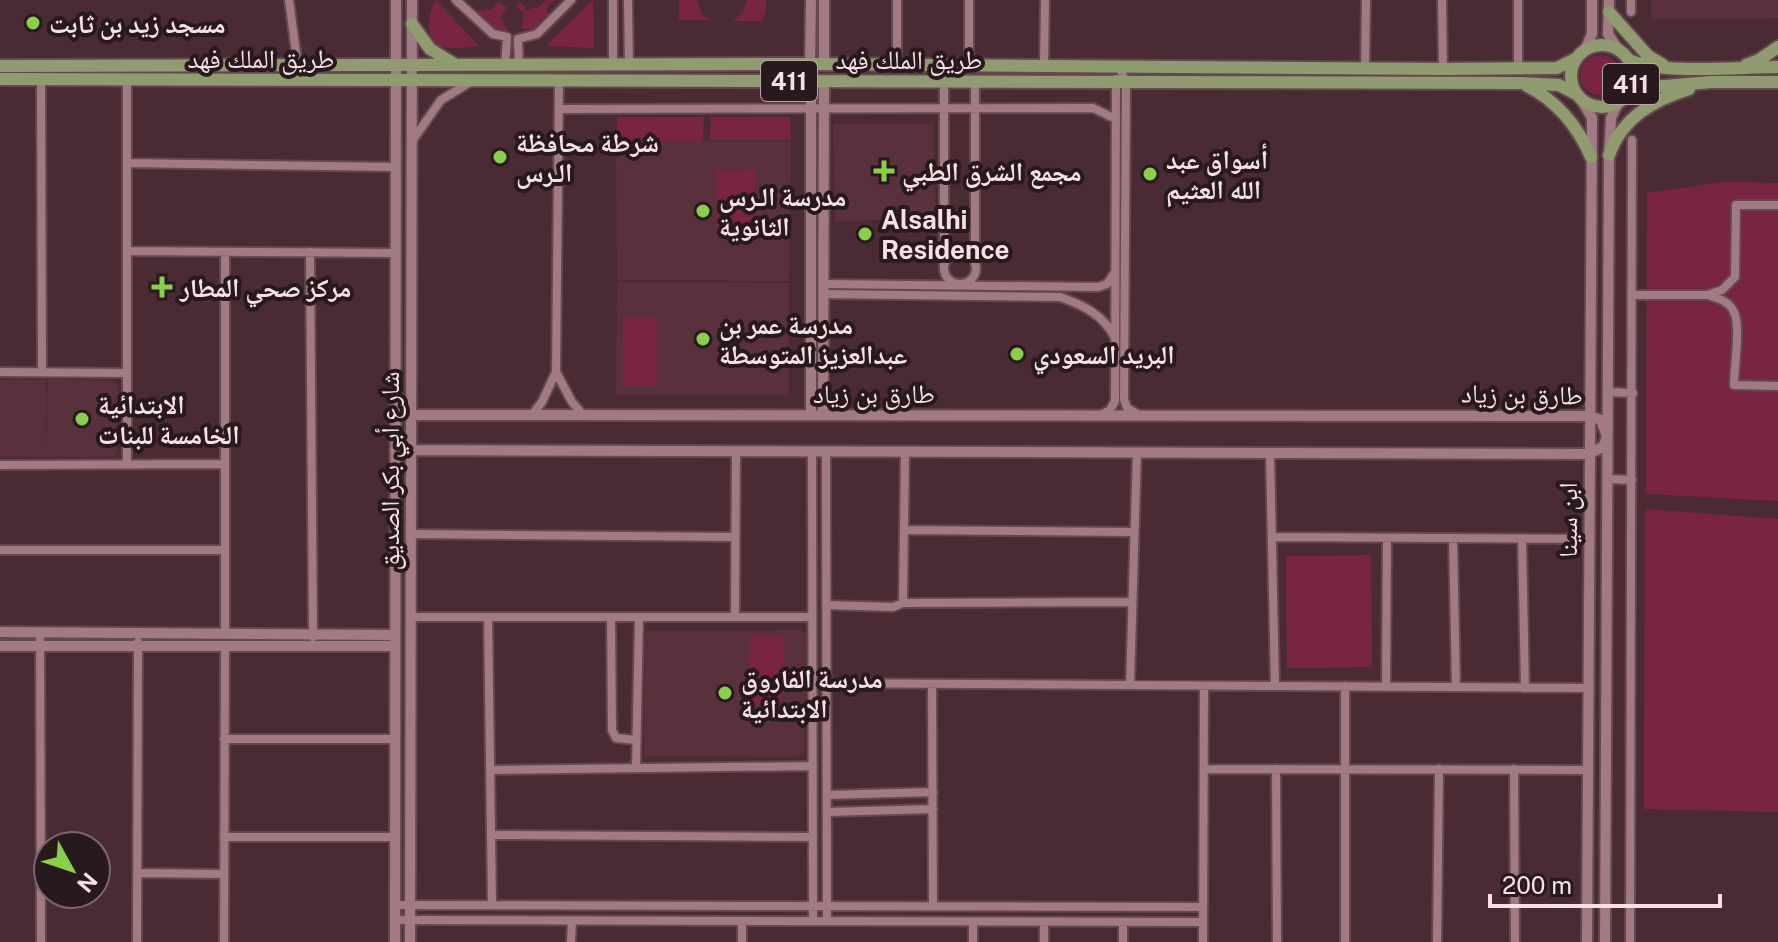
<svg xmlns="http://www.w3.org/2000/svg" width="1778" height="942" font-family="'Public Sans','Noto Naskh Arabic',sans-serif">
<rect width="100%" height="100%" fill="#4b2b33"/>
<path fill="#59313c" d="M1651,0H1778V18L1651,19Z
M833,124H933L936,217L835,222Z
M616,141H791L789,281L617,280Z
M617,282L789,283V395H616Z
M0,379L46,380V452L48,379L113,381L118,385L117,453L113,457H0Z
M801,630L806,635L805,751L797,757L644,756L645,631Z"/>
<path fill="#792442" d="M436,0L479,46C459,47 428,56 429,25C429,17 431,8 436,0Z
M546,0H554L546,9L549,13L532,30L521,28L524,14L516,6L521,2L528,11L532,8H538Z
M593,0L594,48L546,46Z
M679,0H697L702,14L710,20H679Z
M747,0H766V12L761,21H733L744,11Z
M498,2L507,7L501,17L508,31L505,34L498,32L477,13L480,9L483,12L487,8L490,11Z
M1580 75a20 20 0 1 1 40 0a20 20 0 1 1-40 0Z
M617,117H704L703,141H616Z
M711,117H790L791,140H710Z
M755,170V236H717L716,171Z
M1721,182L1778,183V501L1646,494L1647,193Z
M657,317V386H623V318Z
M1645,509L1778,519V812L1644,809Z
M1371,555L1372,667L1287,668L1286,556Z
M750,635L785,637L781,706L747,705Z"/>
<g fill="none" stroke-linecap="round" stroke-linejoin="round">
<defs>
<path id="minor" d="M289,0L298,67
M456,0L493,34L507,37L505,66
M628,0L629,65
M897,0V65
M1442,0L1443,69
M1631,0V12
M613,65V0
M969,65V0
M519,66L518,39L537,34L571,0
M1044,66L1045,0
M1119,67L1126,82L1124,399L1127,408L1137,414
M1518,68V0
M1365,69L1366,0
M41,79L42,372
M127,80V464
M944,82V269
M975,82V264
M559,109L1093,108L1116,119
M412,141L441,100L472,81
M127,163L396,167
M1778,205H1736L1735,277L1722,290L1707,295C1718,298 1729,301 1734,312C1741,326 1734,368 1734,385L1778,386
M127,251L395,253
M310,252L313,637
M944 268a16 16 0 1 1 32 0a16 16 0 1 1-32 0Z
M823,284L1098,287L1107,284L1115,272
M823,294L1060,297C1083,305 1104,315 1115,338
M1633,295H1707
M0,372L127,373
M556,372L559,81
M1608,392L1633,393
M532,415L542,402L556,372L572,402L583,415
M1101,415L1110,410L1115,401L1116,79
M812,451L813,921
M826,452L827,921
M905,452L903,603L1132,602
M1270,453L1275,686
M0,465L225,464
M1607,479L1632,480
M904,530L1134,532
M411,534L735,537
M1272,537L1589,539
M1453,538L1456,687
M1522,539L1525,688
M0,550H225
M826,605L893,607L903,603
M411,617H812
M488,617L492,905
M611,617L612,730L616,738L636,740
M735,617L736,451
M40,632L41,942
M225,634V252
M812,683L1588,688
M932,684L933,906
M1130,685L1137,452
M1386,687L1387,538
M224,739H395
M636,768L639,617
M1204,769L1588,770
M1276,769L1277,942
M1514,769L1515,942
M490,770L813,766
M827,795L933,792
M827,812L933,809
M491,835L813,837
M224,837H395
M138,873L224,874
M395,905L1203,907
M395,920L1203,922
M1123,922V942
M137,942L138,642
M224,942L225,646
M571,942L572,921
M742,942V921
M973,942V922
M1044,942V922
M1203,942L1204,686
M1345,942V686
M1437,942L1439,769
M1630,942L1632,140"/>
<path id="tertiary" d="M1609,0L1608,34L1617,48
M1586,48L1592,34V0
M810,64L811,0
M824,64V0
M1582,101L1592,118L1587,942
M811,415V81
M823,415L824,81
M395,450L1589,454L1604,446L1607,436L1601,420L1590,416L395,415
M0,632L395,635
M0,646H395
M395,942L396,0
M410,942L412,0
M1605,942L1609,155L1611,118L1618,103"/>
<path id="primary" d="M1609,12L1648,56L1663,65
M412,24L430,49L456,65
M1571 76a31 31 0 1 1 62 0a31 31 0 1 1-62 0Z
M1629,60C1664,75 1737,67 1778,67
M1746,65L1759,60L1778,47
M0,66L810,64L1443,69L1557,68L1575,59
M0,79L1520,83L1559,85L1576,94
M1527,86C1557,101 1578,127 1591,157
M1630,89L1711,82H1778
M1609,155C1622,118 1653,100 1689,89"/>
</defs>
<use href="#minor" stroke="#634850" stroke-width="12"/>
<use href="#tertiary" stroke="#634850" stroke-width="14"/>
<use href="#primary" stroke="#634850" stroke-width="16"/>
<use href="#minor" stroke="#a17a83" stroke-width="8"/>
<use href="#tertiary" stroke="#a17a83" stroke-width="10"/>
<use href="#primary" stroke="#909b6f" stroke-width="12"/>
</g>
<g fill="#89cf49" stroke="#28191c" stroke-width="3">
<circle cx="33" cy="23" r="8"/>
<circle cx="500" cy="157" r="8"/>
<path d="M880 159h8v8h8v8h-8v8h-8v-8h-8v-8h8z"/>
<circle cx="1150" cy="174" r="8"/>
<circle cx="703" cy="211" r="8"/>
<circle cx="865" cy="234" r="8"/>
<path d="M158 275h8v8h8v8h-8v8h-8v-8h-8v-8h8z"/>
<circle cx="703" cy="339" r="8"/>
<circle cx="1017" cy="354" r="8"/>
<circle cx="82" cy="419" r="8"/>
<circle cx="725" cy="693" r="8"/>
</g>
<g text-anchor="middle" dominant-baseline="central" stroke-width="8" stroke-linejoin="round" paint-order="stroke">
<g fill="#28191c" stroke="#b8a4a9" stroke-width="2">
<rect x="761" y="61" width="56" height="40" rx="6"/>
<rect x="1603" y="64" width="56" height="40" rx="6"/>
</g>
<g font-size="24" font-weight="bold" fill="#f6e0e5">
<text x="789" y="81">411</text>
<text x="1631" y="84">411</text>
</g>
<g font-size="26" font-weight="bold" fill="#f6e0e5" stroke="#28191c" text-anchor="start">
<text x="49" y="23">مسجد زيد بن ثابت</text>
<text x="516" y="142">شرطة محافظة<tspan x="516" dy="30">الـرس</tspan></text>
<text x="1166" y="159">أسواق عبد<tspan x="1166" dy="30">الله العثيم</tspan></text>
<text x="902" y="171">مجمع الشرق الطبي</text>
<text x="719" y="196">مدرسة الـرس<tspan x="719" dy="30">الثانوية</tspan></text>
<text x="881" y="219">Alsalhi<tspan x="881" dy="30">Residence</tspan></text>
<text x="180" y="287">مركز صحي المطار</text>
<text x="719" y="324">مدرسة عمر بن<tspan x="719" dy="30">عبدالعزيز المتوسطة</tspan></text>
<text x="1033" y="354">البريد السعودي</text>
<text x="98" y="404">الابتدائية<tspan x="98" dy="30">الخامسة للبنات</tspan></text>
<text x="741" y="678">مدرسة الفاروق<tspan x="741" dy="30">الابتدائية</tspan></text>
</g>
<g font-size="26" fill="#f6e0e5" stroke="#28191c">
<text x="261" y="58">طريق الملك فهد</text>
<text x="909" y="59">طريق الملك فهد</text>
<text x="874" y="393">طارق بن زياد</text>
<text transform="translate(1522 394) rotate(1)">طارق بن زياد</text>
<text transform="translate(389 471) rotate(-90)">شارع أبي بكر الصديق</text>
<text transform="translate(1567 520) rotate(-90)">ابن سينا</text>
</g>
</g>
<g transform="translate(72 870) rotate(130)"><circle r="38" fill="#28191c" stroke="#7a696c" stroke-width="2"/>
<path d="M0-6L14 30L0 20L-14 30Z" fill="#89cf49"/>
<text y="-12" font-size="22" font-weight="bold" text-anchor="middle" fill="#f6e0e5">N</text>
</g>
<path d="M1490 894v12h230v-12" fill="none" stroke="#f6e0e5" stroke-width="4"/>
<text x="1502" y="894" font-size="24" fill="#f6e0e5" stroke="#28191c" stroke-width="6" paint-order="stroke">200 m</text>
</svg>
